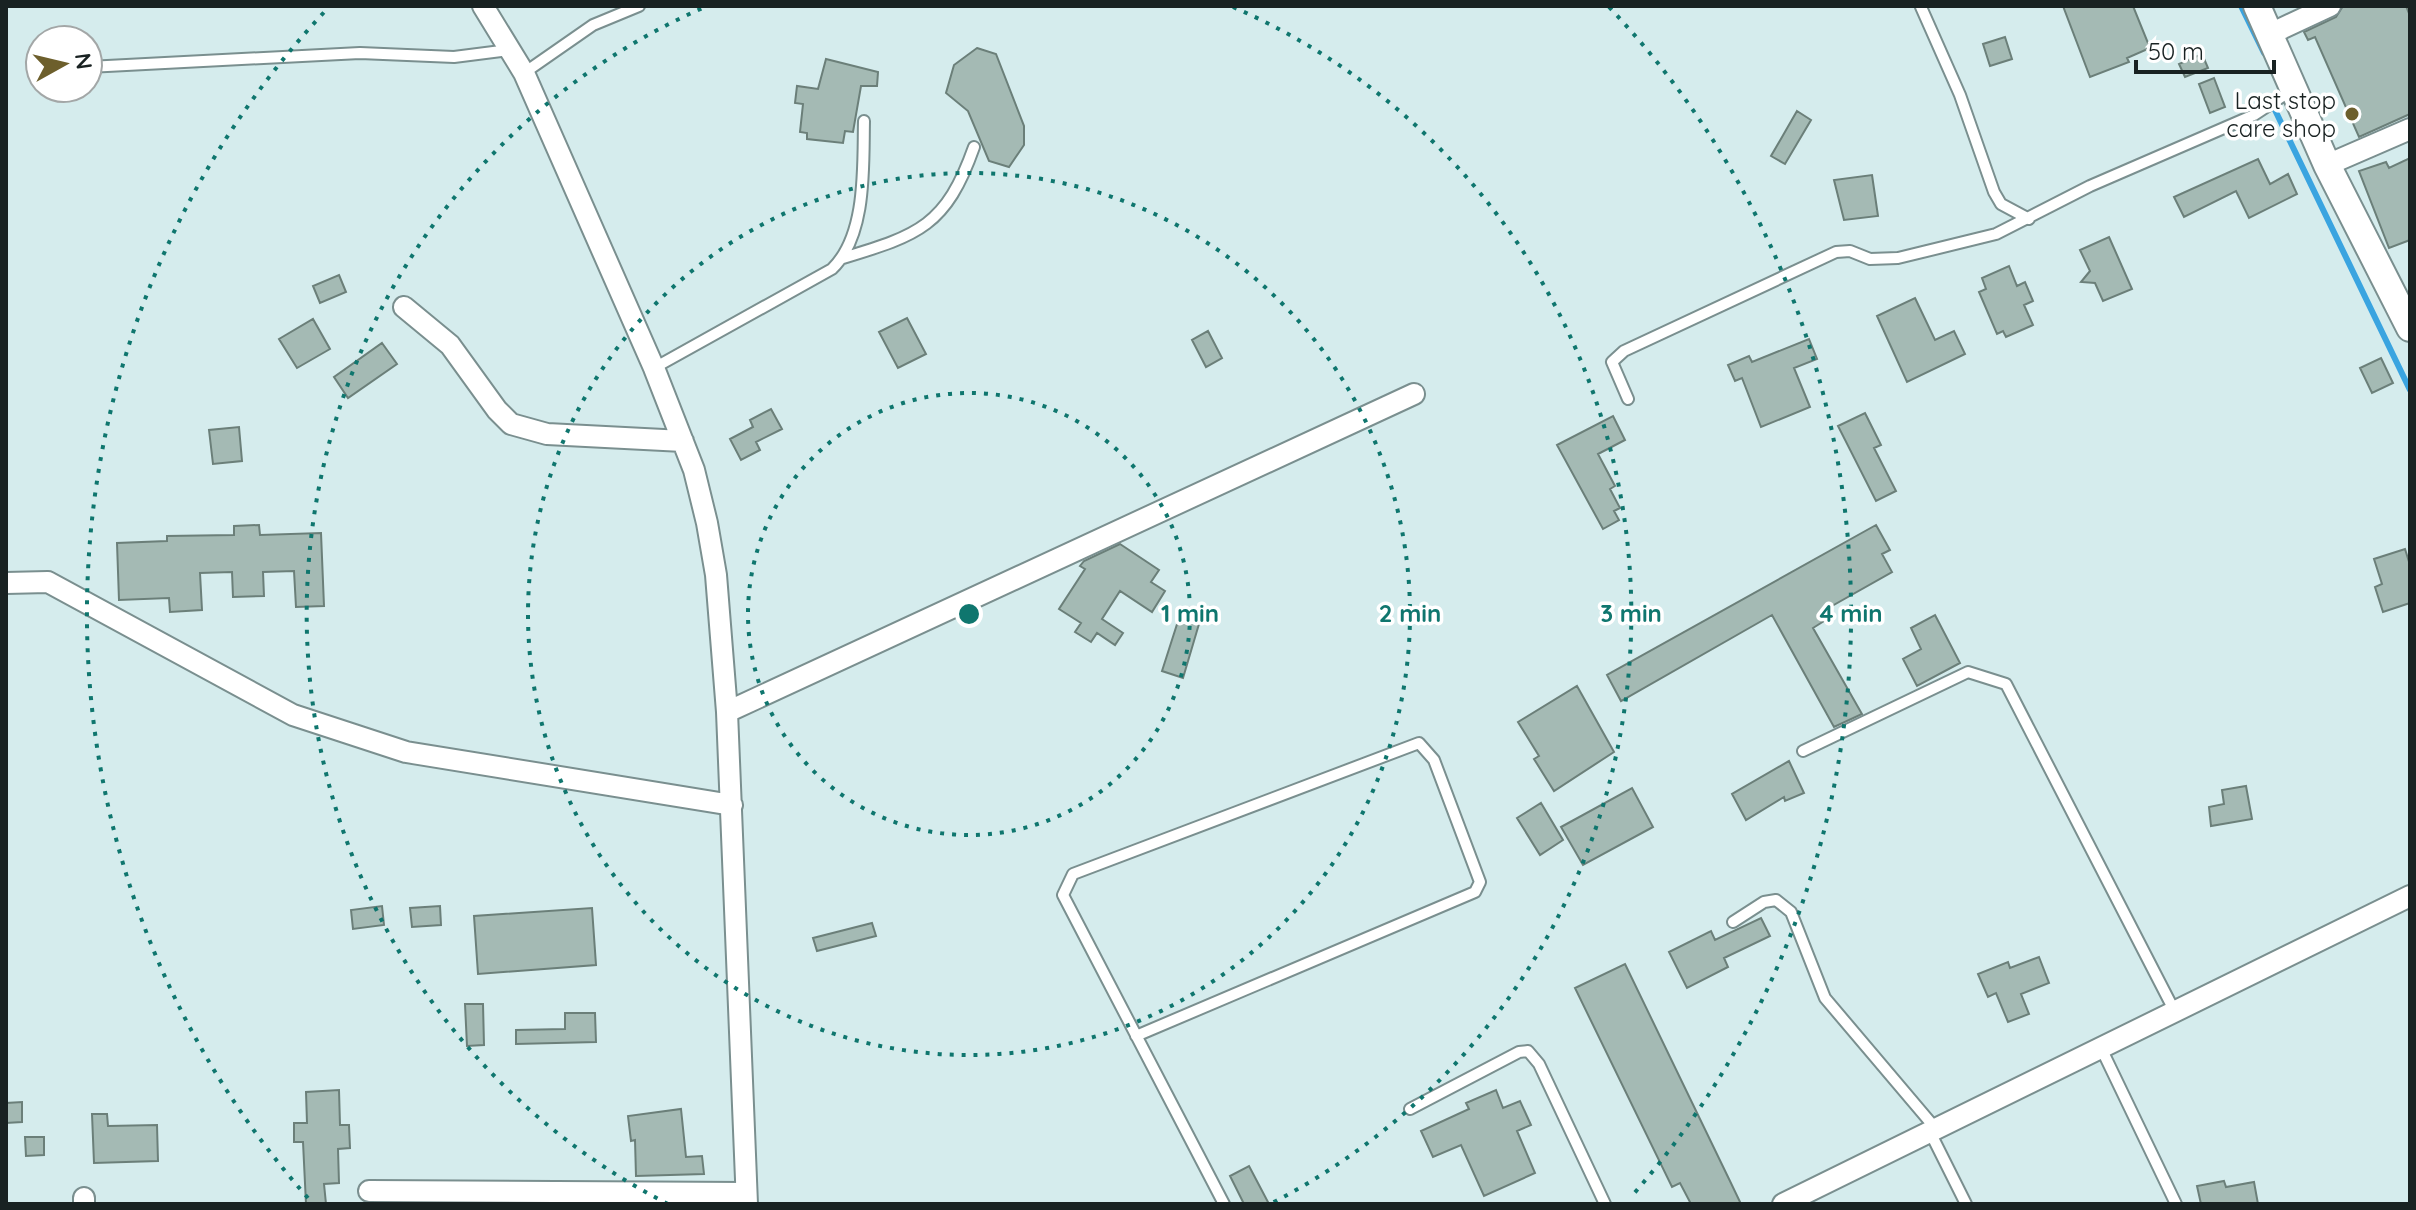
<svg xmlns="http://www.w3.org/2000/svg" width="2416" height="1210" font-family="Quicksand,sans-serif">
<rect width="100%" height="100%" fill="#d5eced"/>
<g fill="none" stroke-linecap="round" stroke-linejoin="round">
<path stroke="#3aa4e0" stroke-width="6" d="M2241,6L2264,53
M2274,108L2410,390"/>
</g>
<path fill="#a4bab4" stroke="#6b7f79" stroke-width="2" d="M2063,6H2133L2150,48L2127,58L2129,62L2090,77Z
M2343,6H2406L2410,16V114L2359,137L2315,37L2308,40L2304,32L2336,17Z
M2005,37L2012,59L1990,66L1983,44Z
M977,48L996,54L1024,126V145L1009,167L989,161L968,111L946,93L954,65Z
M2202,54L2208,68L2185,77L2179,64Z
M826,59L878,72L877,86H861L853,132L845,131L843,143L807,139V133L800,132L803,104L795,103L797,86L818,89Z
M2214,78L2225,107L2210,113L2199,84Z
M1797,111L1811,120L1785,164L1771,156Z
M2410,158V240L2389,248L2359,171L2386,162L2389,168Z
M2258,159L2270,184L2288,174L2297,194L2249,218L2236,191L2184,217L2174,197Z
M1872,175L1878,216L1844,220L1834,180Z
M2109,237L2132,289L2103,301L2095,283L2081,282L2090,271L2080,250Z
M2009,266L2017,286L2025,282L2033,301L2024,305L2033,325L2006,337L2003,331L1997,334L1979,292L1986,289L1982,278Z
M339,275L346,292L320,303L313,286Z
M1915,298L1935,340L1954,331L1965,354L1907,382L1877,316Z
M907,318L926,354L898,368L879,332Z
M313,319L330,349L297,368L279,339Z
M1208,331L1222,358L1206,367L1192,340Z
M1809,339L1817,359L1794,368L1810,407L1761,427L1742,378L1735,381L1728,365L1749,356L1752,362Z
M382,343L397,364L348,398L334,377Z
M2381,358L2393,383L2372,393L2360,368Z
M771,409L782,429L756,442L760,450L741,460L730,439L753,427L750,420Z
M1865,413L1881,445L1874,448L1896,491L1876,501L1838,426Z
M1613,416L1625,440L1598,454L1615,486L1610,489L1620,508L1614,511L1619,520L1603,529L1557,445Z
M239,427L242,461L213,464L209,430Z
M259,525L260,535L321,533L324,606L296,607L294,571L263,572L264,596L233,597L232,572L200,573L202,610L170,612L169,598L119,600L117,543L167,541V536L234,535V526Z
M1876,525L1890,550L1882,554L1892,572L1832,606V616L1813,628L1862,714L1834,727L1772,615L1621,701L1607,675Z
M1120,544L1159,570L1151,582L1165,591L1152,612L1120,591L1102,619L1123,633L1115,645L1097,633L1091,642L1075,632L1081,623L1059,609L1085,569L1080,566L1084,561Z
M2405,549L2410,565V603L2383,612L2375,587L2382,584L2374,559Z
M1935,615L1960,663L1917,686L1903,659L1921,649L1911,628Z
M1179,618L1199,624L1183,678L1162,671Z
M1577,686L1614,752L1554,791L1534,759L1539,756L1518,722Z
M1789,761L1804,793L1785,801L1784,797L1746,820L1732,794Z
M2246,786L2252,819L2211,826L2209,807L2224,804L2222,790Z
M1632,788L1653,827L1583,865L1561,827Z
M1541,803L1563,840L1540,855L1517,818Z
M382,906L384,925L353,929L351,910Z
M440,906L441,925L412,927L410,908Z
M592,908L596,965L478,974L474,916Z
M1761,918L1770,936L1724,958L1728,967L1687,988L1669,952L1711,931L1715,940Z
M872,923L876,936L817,951L813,938Z
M2039,957L2049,983L2021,994L2029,1014L2008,1022L1996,993L1988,997L1978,974L2008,962L2010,968Z
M1625,964L1729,1179L1741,1204H1691L1680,1183L1672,1187L1575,988Z
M465,1004H483L484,1045L467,1046Z
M565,1013H595L596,1042L516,1044V1030L565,1029Z
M339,1090L340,1125H349L350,1148L338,1149L339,1183L324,1184L326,1204H306L303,1142H294V1123H307L306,1092Z
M1496,1090L1503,1108L1520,1101L1531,1125L1517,1131L1535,1173L1484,1196L1461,1145L1433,1157L1421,1131L1469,1109L1466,1103Z
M22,1102V1122L6,1123V1103Z
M681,1109L686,1157L702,1156L704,1174L636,1176L635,1140L631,1141L628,1116Z
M92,1114H107L108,1126L157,1125L158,1161L94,1163Z
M25,1137H44V1155L26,1156Z
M1249,1166L1269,1204H1244L1230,1176Z
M2224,1181L2226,1187L2254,1182L2258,1204H2201L2197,1186Z"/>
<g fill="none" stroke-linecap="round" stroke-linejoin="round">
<defs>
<path id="service" d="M1921,7L1960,95L1994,192L2001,204L2029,219
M88,67L360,53L454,57L509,50
M524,73L593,25L639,6
M843,258C919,235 946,226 974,147
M654,368L832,269C867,235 863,166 864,121
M1628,399L1612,362L1624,351L1836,252L1850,251L1870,259L1898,258L1996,234L2090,186L2254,115L2292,90
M1803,751L1968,672L2006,684L2174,1010
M1733,922L1764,902L1776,900L1791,912L1825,998L1936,1129
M1136,1036L1475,892L1480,882L1434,760L1419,743L1073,874L1063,895L1224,1204
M2101,1048L2176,1204
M1410,1109L1519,1052L1528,1051L1539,1064L1605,1204
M1930,1132L1966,1204"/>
<path id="minor" d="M483,6L524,73L654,368L694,470L707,523L716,575L727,712L747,1204
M2270,34L2330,6
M2327,165L2410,129
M404,307L450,345L497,410L511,424L547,434L683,441
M6,583L48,582L293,715L406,752L732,805
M727,712L1414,394
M369,1191L746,1193
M84,1198V1204
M1783,1204L2410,896"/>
<path id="secondary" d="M2257,6L2327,165L2410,328"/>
</defs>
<use href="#service" stroke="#7a8f8f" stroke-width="14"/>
<use href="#minor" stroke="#7a8f8f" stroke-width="24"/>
<use href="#secondary" stroke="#7a8f8f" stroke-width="30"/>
<use href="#service" stroke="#fff" stroke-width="10"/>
<use href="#minor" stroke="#fff" stroke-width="20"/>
<use href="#secondary" stroke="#fff" stroke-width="26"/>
</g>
<g fill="none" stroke="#0f766e" stroke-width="4" stroke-dasharray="4 8">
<circle cx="969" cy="614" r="221"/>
<circle cx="969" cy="614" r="441"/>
<path d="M668 1204A662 662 0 0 1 705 7M1233 7A662 662 0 0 1 1270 1204"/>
<path d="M308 1198A882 882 0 0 1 329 7M1609 7A882 882 0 0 1 1630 1198"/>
</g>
<circle fill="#6d5f2c" stroke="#fff" stroke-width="3" cx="2352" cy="114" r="8"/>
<g text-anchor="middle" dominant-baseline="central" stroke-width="7" stroke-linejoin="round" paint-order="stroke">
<g font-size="24" fill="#192222" stroke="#fff" text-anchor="end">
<text x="2336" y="100">Last stop<tspan x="2336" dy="28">care shop</tspan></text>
</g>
</g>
<circle cx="969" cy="614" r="12" fill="#0f766e" stroke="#fff" stroke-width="4"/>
<g font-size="24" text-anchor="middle" font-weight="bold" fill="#0f766e" stroke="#fff" stroke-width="7" stroke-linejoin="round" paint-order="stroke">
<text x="1190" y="622">1 min</text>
<text x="1410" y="622">2 min</text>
<text x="1631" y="622">3 min</text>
<text x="1851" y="622">4 min</text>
</g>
<rect width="2416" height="1210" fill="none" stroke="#192222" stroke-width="16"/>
<g transform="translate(64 64) rotate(82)"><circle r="38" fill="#ffffff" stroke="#a3a7a7" stroke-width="2"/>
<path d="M0-6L14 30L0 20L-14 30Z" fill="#6d5f2c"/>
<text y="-12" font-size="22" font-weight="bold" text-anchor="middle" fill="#192222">N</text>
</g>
<path d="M2136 60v12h138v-12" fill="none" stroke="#192222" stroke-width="4"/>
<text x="2148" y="60" font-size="24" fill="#192222" stroke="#ffffff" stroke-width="6" paint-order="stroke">50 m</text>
</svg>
